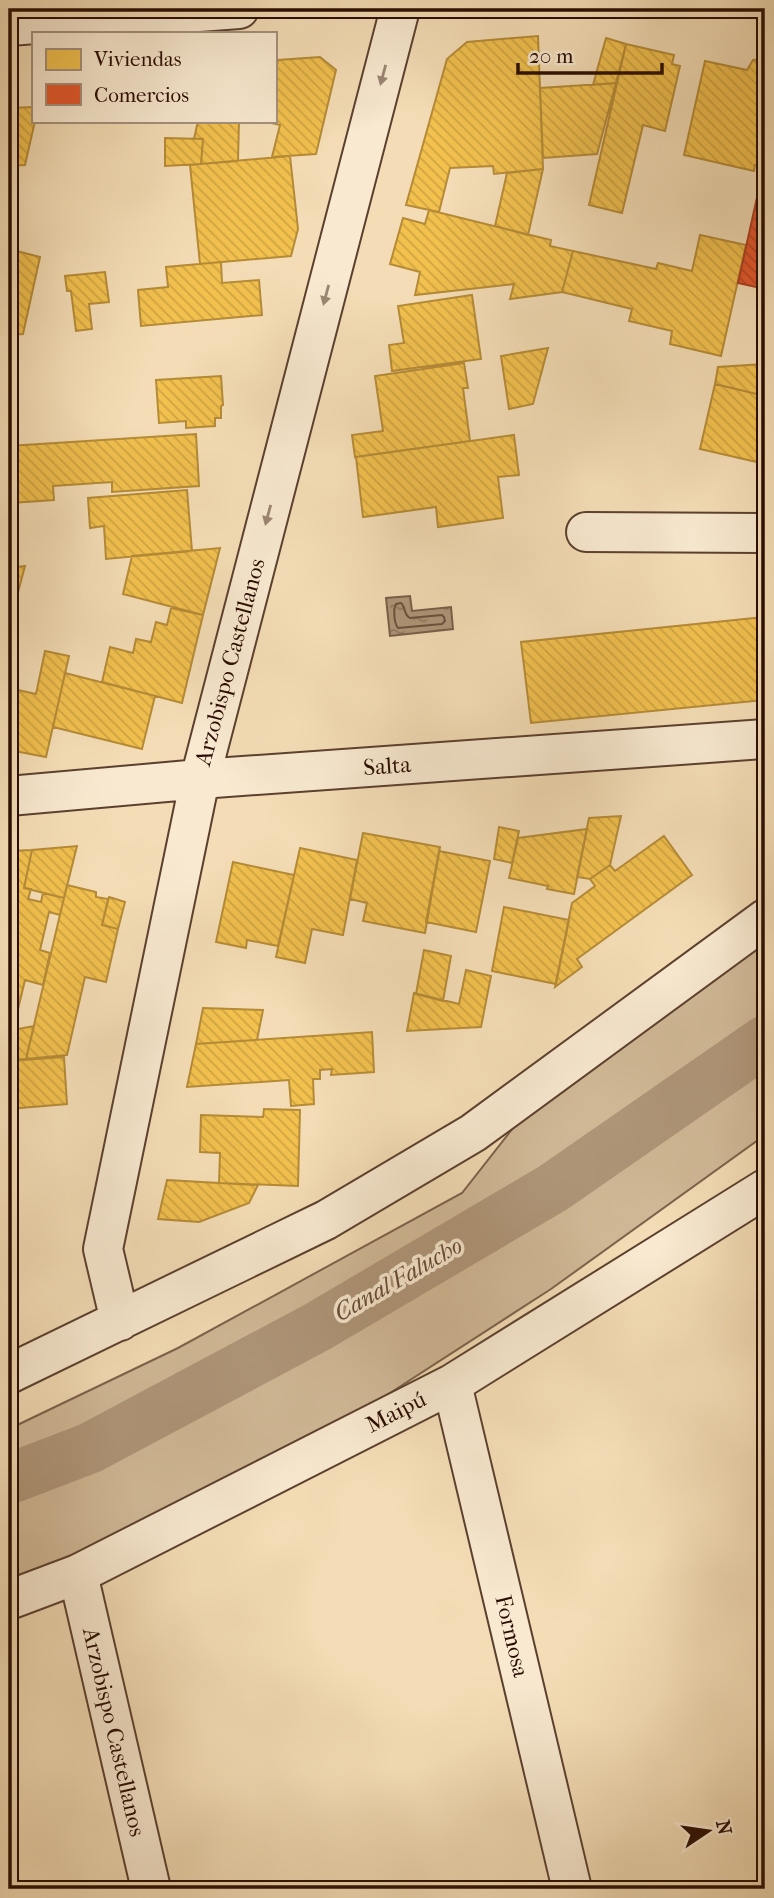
<svg xmlns="http://www.w3.org/2000/svg" width="774" height="1898" font-family="'IM FELL French Canon',serif">
<defs>
<pattern id="water-ripples" width="26" height="14" patternUnits="userSpaceOnUse" patternTransform="scale(1.75)"><rect width="26" height="14" fill="#af9679"/><path d="M2 4q2-2 4 0t4 0M15 11q2-2 4 0t4 0" fill="none" stroke="#8e7961"/></pattern>
<pattern id="homes-back-hatch" width="6" height="6" patternUnits="userSpaceOnUse" patternTransform="scale(1.75)"><rect width="6" height="6" fill="#f2c14e"/><path d="M-1 5l2 2M0 0l6 6M5-1l2 2" fill="none" stroke="#d0a542"/></pattern>
<pattern id="shops-back-hatch" width="6" height="6" patternUnits="userSpaceOnUse" patternTransform="scale(1.75)"><rect width="6" height="6" fill="#e4572e"/><path d="M-1 5l2 2M0 0l6 6M5-1l2 2" fill="none" stroke="#b94625"/></pattern>
</defs>
<rect width="100%" height="100%" fill="#f4ddb6"/>
<filter id="stains"><feTurbulence type="fractalNoise" baseFrequency=".00286" numOctaves="4"/><feColorMatrix values="0 0 0 0 .2 0 0 0 0 .09 0 0 0 0 .02 0 0 0 .5 -.17"/></filter>
<radialGradient id="worn" r=".72"><stop offset=".6" stop-color="#630" stop-opacity="0"/><stop offset="1" stop-color="#630" stop-opacity=".3"/></radialGradient>
<path fill="#d1b997" stroke="#7d624c" stroke-width="2" d="M765,929V1135L551,1289L339,1426L9,1586V1429L178,1348L462,1193L517,1123Z"/>
<path fill="url(#water-ripples)" stroke="#795f49" stroke-width="2" d="M410,596L412,611L451,607L453,629L390,636L386,598Z"/>
<path fill="url(#homes-back-hatch)" stroke="#b68b37" stroke-width="2" d="M538,36L543,169L494,174L493,166L450,168L439,212L406,205L447,59L467,42Z
M606,38L626,44L616,83L593,85Z
M626,44L674,55L672,64L680,66L665,131L643,125L622,213L589,205Z
M765,52L764,168L755,165L754,171L684,155L705,61L747,70L753,60L764,59Z
M320,57L336,70L316,154L272,157L280,125L263,121H275V74L278,60Z
M616,83L597,154L543,158L540,88Z
M33,107V121H35L25,165L9,166V108Z
M198,121H239L238,161L201,164L203,139H194Z
M165,138L203,139L201,164L165,166Z
M290,156L298,229L291,256L200,264L190,165Z
M543,169L528,235L495,226L507,173Z
M429,210L551,240L550,246L573,251L562,292L510,299L514,284L415,295L420,272L390,264L403,218L425,224Z
M700,235L746,245L721,356L670,344L672,331L629,321L632,309L562,292L573,251L656,269L658,263L692,271Z
M9,249L40,257L23,334L9,335Z
M221,262L222,283L259,280L262,315L141,326L138,290L168,287L166,267Z
M105,272L109,302L89,304L92,329L76,331L71,291H67L65,276Z
M472,295L481,359L392,371L389,345L404,343L398,306Z
M548,348L533,404L509,409L501,356Z
M464,363L468,388H463L470,441L355,457L352,435L383,431L375,376Z
M765,364V396L715,384L718,367Z
M221,376L223,405L221,406V418H215V426L186,428V421L159,423L156,380Z
M715,384L765,396V442L761,463L700,449Z
M196,434L199,486L112,492V482L53,486L54,500L11,503L9,486V446Z
M514,435L519,475L498,477L503,518L438,527L436,507L363,517L356,457Z
M187,490L192,551L106,559L104,526L90,528L88,498Z
M220,548L203,615L123,594L132,556Z
M25,566L13,611H9V568Z
M171,608L203,615L182,703L102,682L110,647L133,653L136,639L151,642L156,622L167,625Z
M765,617V700L531,723L521,642Z
M45,651L69,656L46,757L9,750V688L36,694Z
M65,673L155,696L142,749L53,727Z
M621,816L610,865L590,879L577,877L589,818Z
M499,827L519,831L512,863L494,859Z
M587,829L574,894L547,889L548,886L509,878L518,838Z
M363,833L440,847L425,933L363,921L367,903L350,899Z
M664,836L692,875L577,959L582,967L555,987L572,903L595,886L590,879L610,865L615,871Z
M77,846L64,898L24,888L32,850Z
M300,848L357,860L343,935L312,929L305,963L276,957Z
M32,850L24,888L31,889L28,899L41,902L43,893L64,898L60,915L49,912L40,950L50,953L43,985L25,980L13,1030L34,1026L26,1059L9,1060V851Z
M439,851L490,861L476,932L426,922Z
M233,862L294,875L278,946L247,940L246,948L216,942Z
M67,885L96,892V897L108,899L102,925L118,929L106,982L85,977L67,1055L26,1059Z
M109,897L125,902L118,929L102,925Z
M504,907L569,920L556,984L492,971Z
M424,950L451,956L443,1001L416,994Z
M466,970L491,976L481,1027L407,1031L414,993L459,1004Z
M203,1008L263,1010L257,1040L196,1044Z
M372,1032L374,1072L331,1075L332,1069L320,1070V1079H313L314,1104L291,1106L289,1080L187,1087L196,1044Z
M64,1057L67,1104L9,1109V1061Z
M264,1109L300,1110L298,1186L219,1183L220,1153L200,1152L201,1115L263,1117Z
M167,1180L219,1183L258,1185L249,1203L199,1222L158,1219Z"/>
<path fill="url(#shops-back-hatch)" stroke="#ac4021" stroke-width="2" d="M762,175L765,176V289L738,283Z"/>
<g fill="none" stroke-linecap="round" stroke-linejoin="round">
<path stroke="#6c513e" stroke-width="2" d="M401,603C406,607 403,614 410,618L442,615L444,617L445,621L442,624L398,628C394,623 393,609 396,604Z"/>
<path stroke="#af9679" stroke-width="51" d="M9,1479L90,1448L317,1327L553,1188L765,1041"/>
<defs>
<path id="minor" d="M9,26L239,9
M586,532L765,533
M9,796L200,779L765,739
M120,1321L103,1249L200,779L400,9
M9,1374L326,1220L473,1133L765,919
M452,1384L572,1889
M78,1574L151,1889
M9,1600L78,1574L452,1384L765,1189"/>
</defs>
<use href="#minor" stroke="#5c402f" stroke-width="42"/>
<use href="#minor" stroke="#f8e9d0" stroke-width="38"/>
</g>
<defs><path id="oneway-solid" d="M-6-.8H1V-3.2L6.5 0L1 3.2V.8H-6Z" transform="scale(1.75)"/></defs>
<g fill="#9b8673">
<use href="#oneway-solid" transform="translate(383 75) rotate(105)"/>
<use href="#oneway-solid" transform="translate(326 295) rotate(105)"/>
<use href="#oneway-solid" transform="translate(268 515) rotate(105)"/>
</g>
<g text-anchor="middle" dominant-baseline="central" stroke-width="7" stroke-linejoin="round" paint-order="stroke">
<g font-size="23" fill="#290c02" stroke="#f8e9d0">
<text transform="translate(230 662) rotate(-75)">Arzobispo Castellanos</text>
<text transform="translate(387 766) rotate(-4)">Salta</text>
<text transform="translate(396 1412) rotate(-27)">Maipú</text>
<text transform="translate(512 1636) rotate(77)">Formosa</text>
<text transform="translate(114 1732) rotate(77)">Arzobispo Castellanos</text>
</g>
<g font-size="24" font-style="italic" fill="#654a38" stroke="#f8e9d0">
<text transform="translate(398 1279) rotate(-30)">Canal Falucho</text>
</g>
</g>
<rect width="774" height="1898" fill="none" stroke="#f4ddb6" stroke-width="35"/>
<rect x="10" y="10" width="753" height="1877" fill="none" stroke="#290c02" stroke-width="3.5"/>
<rect x="18" y="18" width="739" height="1863" fill="none" stroke="#290c02" stroke-width="2"/>
<rect x="32" y="32" width="245" height="91" fill="#f8e9d0" stroke="#a5917e" stroke-width="2"/>
<rect x="46" y="49" width="35" height="21" fill="#f2c14e" stroke="#a5917e" stroke-width="2"/>
<text x="94" y="66" font-size="21" fill="#290c02">Viviendas</text>
<rect x="46" y="84" width="35" height="21" fill="#e4572e" stroke="#a5917e" stroke-width="2"/>
<text x="94" y="102" font-size="21" fill="#290c02">Comercios</text>
<g transform="translate(708 1831) rotate(77)" stroke="#f8e9d0" stroke-width="5" paint-order="stroke">
<path d="M0-5L12 26L0 18L-12 26Z" fill="#290c02"/>
<text y="-10" font-size="19" font-weight="bold" text-anchor="middle" fill="#290c02">N</text>
</g>
<path d="M518 63v10h144v-10" fill="none" stroke="#290c02" stroke-width="3.5"/>
<text x="529" y="63" font-size="21" fill="#290c02" stroke="#f8e9d0" stroke-width="5" paint-order="stroke">20 m</text>
<rect width="100%" height="100%" filter="url(#stains)"/>
<rect width="100%" height="100%" fill="url(#worn)"/>
</svg>
